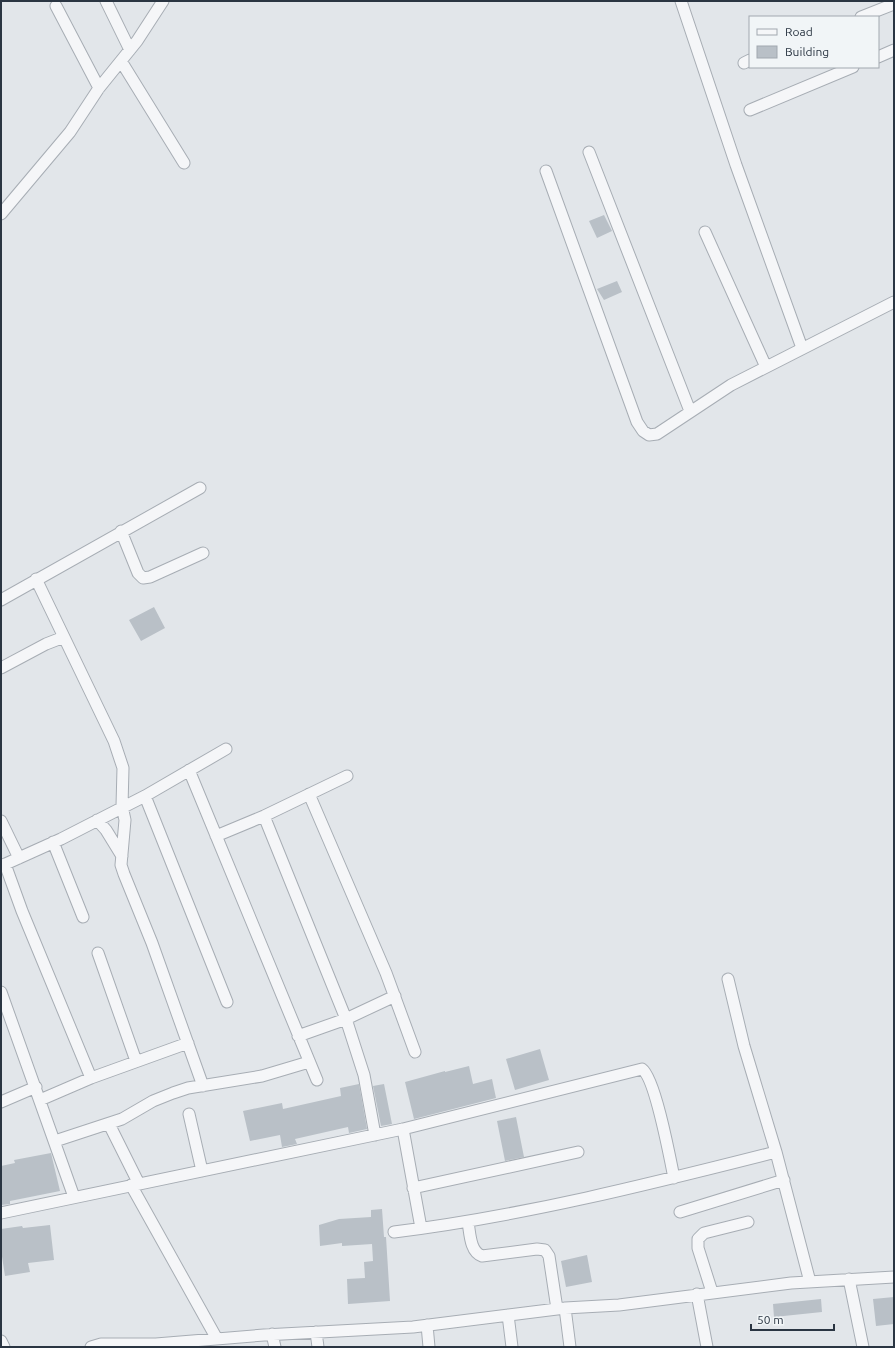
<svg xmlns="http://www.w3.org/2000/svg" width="895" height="1348" font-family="Ubuntu,sans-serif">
<rect width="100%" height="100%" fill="#e2e6ea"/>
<path fill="#b9c0c7" d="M604,215L612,231L597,238L589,221Z
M617,281L622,292L604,300L597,289Z
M154,607L165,628L141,641L129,620Z
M540,1049L549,1080L515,1090L506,1059Z
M469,1066L473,1084L492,1079L496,1098L414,1119L405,1082L445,1071V1072Z
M359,1084L367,1129L349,1133L348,1127L295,1139L297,1144L282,1147L280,1135L250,1141L243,1111L282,1103L283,1109L341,1096L340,1088Z
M384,1084L392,1124L381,1126L373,1086Z
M516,1117L524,1157L505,1161L497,1121Z
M51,1153L60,1191L10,1201V1204L1,1205V1166L15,1163L14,1160Z
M382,1209L384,1237H386L390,1301L348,1304L347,1279L365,1278L364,1262L373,1261L372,1244L342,1246V1243L320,1246L319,1225L339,1219L371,1217V1210Z
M50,1225L54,1260L28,1263L30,1272L5,1276L1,1250V1229L22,1226L23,1228Z
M587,1255L592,1282L566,1287L561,1261Z
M894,1297V1324L876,1326L873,1299Z
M821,1299L822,1312L774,1317L773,1304Z"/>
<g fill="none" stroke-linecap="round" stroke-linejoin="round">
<defs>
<path id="minor" d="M106,1L130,50
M681,1L736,165L802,348
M56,6L99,88
M861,17L894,4
M878,57L894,50
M121,61L184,163
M744,63L750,60
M750,110L853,67
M589,152L690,411
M546,171L637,422L643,431L649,435L657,434L731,385L894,302
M1,214L70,132L99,88L137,41L163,1
M705,232L766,367
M121,531L138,573L143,578L150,577L203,553
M36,579L114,741L123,768L122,806L125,820L121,865L124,874L152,943L203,1086
M1,600L200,488
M1,668L46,644L64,637
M189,770L317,1080
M309,794L386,973L415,1052
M145,796L227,1002
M264,816L346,1019L364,1075L375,1135
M97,820L106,830L122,856
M1,821L19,858
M216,836L264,816L347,776
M53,842L83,917
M5,864L22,911L91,1078
M1,866L61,839L145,796L226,749
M98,953L136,1061
M728,979L744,1046L776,1152L810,1282
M1,992L74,1197
M298,1036L346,1019L395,996
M40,1100L91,1078L188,1043
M1,1102L36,1087
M189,1114L202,1171
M109,1124L139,1184
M403,1129L421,1228
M55,1141L122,1119L153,1101L173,1093L188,1088L262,1076L309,1062
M131,1185L217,1339
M413,1188L578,1152
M680,1212L784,1180
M1,1213L403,1129L642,1069C655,1078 670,1158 674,1178
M468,1222C470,1233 470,1252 482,1256L537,1249L545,1250L549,1256L557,1309
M394,1232C523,1216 650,1184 776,1152
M849,1279L863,1347
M712,1292L698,1248V1239L704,1233L748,1222
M697,1294L707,1347
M565,1308L570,1347
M508,1315L512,1347
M427,1325L429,1347
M316,1332L318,1347
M272,1334L275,1347
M1,1341L4,1347
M91,1347L101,1344H156L264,1335L413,1327L565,1308L619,1305L791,1283L894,1277"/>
</defs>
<use href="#minor" stroke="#a7adb4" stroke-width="13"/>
<use href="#minor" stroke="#f5f6f8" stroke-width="11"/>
</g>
<rect width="895" height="1348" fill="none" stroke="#2a3542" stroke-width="4"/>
<rect x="749" y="16" width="130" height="52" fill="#f1f5f7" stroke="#a1a8af"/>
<rect x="757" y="29" width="20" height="6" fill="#f5f6f8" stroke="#a1a8af"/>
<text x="785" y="36" font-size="12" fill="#2a3542">Road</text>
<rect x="757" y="46" width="20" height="12" fill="#b9c0c7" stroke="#a1a8af"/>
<text x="785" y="56" font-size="12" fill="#2a3542">Building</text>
<path d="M751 1324v6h83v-6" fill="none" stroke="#2a3542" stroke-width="2"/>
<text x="757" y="1324" font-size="12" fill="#2a3542" stroke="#f1f5f7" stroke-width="3" paint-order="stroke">50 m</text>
</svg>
